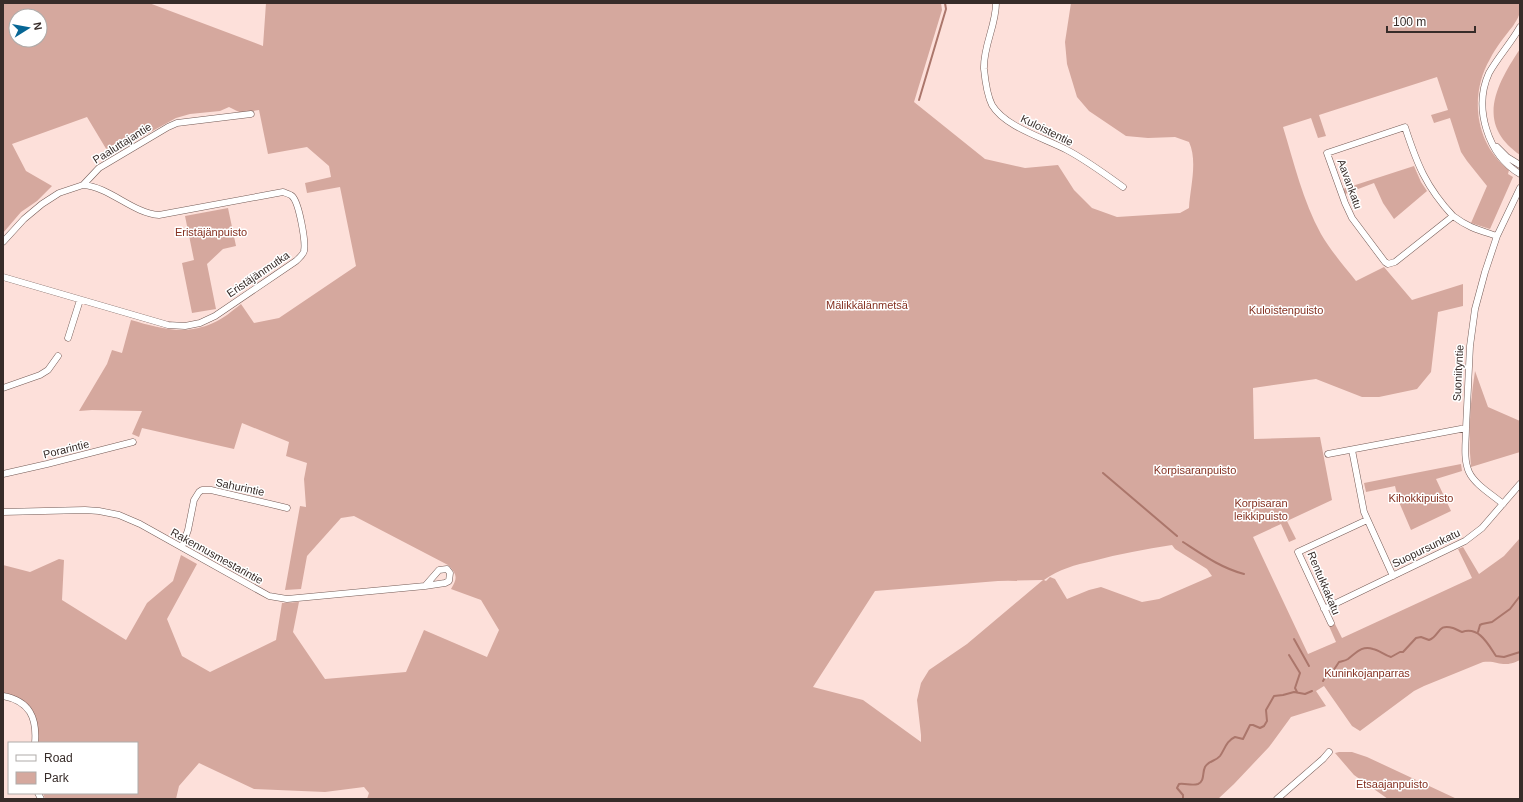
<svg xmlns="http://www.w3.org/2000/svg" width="1523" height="802" font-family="Arial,sans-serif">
<rect width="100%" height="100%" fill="#fde0da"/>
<path fill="#d5a89e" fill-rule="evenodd" d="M3,3H149L263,46L266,3H941L942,10L914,102L985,159L1025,168L1058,165L1074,190L1092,208L1117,217L1180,213L1189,208C1190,188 1198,161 1189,142L1175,137L1148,138L1126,136L1089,111L1077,97L1067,64L1065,42L1071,3H1520C1520,7 1521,12 1519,15C1518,19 1515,22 1513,26C1505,36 1496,47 1490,59C1469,95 1475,144 1509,170L1508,174L1513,177L1490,229L1471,223L1487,186L1467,161L1461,152L1450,118L1434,123L1431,115L1448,110L1437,77L1319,115L1326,136L1318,138L1311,118L1283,127C1294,163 1303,201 1321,234C1331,251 1344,266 1356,281L1384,267L1412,300L1463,284V306L1438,312L1431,372L1417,389L1379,397H1362L1316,379L1253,388L1254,439L1320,437L1332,500L1287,521L1296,539L1289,542L1281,524L1253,537L1308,654L1336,642L1329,626L1335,624L1342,638L1472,578L1458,549L1463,547L1479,574L1504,556L1520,538V660C1502,669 1499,660 1483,662L1424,686L1414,691L1360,731L1352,726L1324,686L1316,691L1326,706L1291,717L1269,747L1234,784L1218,799H367L369,793L364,787L325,792L254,789L199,763L179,786L176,799H45L43,793H137V743H38C38,707 33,711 3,695V565L30,572L59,559L64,560L62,600L126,640L147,603L173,581L181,555L197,564L167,619L182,656L210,672L276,640L282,603L299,602L293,632L325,679L406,672L424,630L487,657L499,630L481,600L451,589C458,578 457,574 448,565L354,516L341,518L307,556L301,589L285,590L300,506L306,507L304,479L307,463L286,456L289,442L242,423L234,449L142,428L139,437L132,434L142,411L92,410L79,411L107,364L112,350L122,353L131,320C159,328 185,336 213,323C223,319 232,311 241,304L254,323L279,318L356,266L340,187L307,193L305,183L331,177L329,166L307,147L268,154L259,110L241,113L229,107L220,111L190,114L176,118L116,151L108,152L87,117L12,144L26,171L52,186L37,201L21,212L3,233ZM16,16H40V40H16ZM1172,545L1175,549L1207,569L1212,576L1159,599L1142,602L1101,587L1089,590L1067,599L1055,579L1050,577L1046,581L1044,580C1059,569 1075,565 1093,561C1119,554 1145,549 1172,545ZM1043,580L967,644L929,670L921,683L917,700L921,735V742L863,700L813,687L875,591L998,581Z
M1520,49V155C1475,124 1496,85 1520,49Z
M1414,166L1421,182L1427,191L1394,219L1383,203L1374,183L1345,194L1343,189Z
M228,208L236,246L223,249L207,264L216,309L192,313L182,263L194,260L185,216Z
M1475,371L1488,407L1520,421V452L1471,467C1468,435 1470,403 1475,371Z
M1461,464L1462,471L1436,479L1451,511L1411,530L1399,502L1395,486L1366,492L1364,483Z
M1339,752H1352L1367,757L1457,799H1388L1354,775L1335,753Z"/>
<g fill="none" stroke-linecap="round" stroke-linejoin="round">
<path stroke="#ab766b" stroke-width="2" d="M919,100L946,9L945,3
M1103,473L1177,536
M1183,542C1203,555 1221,568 1244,574
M1478,632L1480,625L1482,624L1492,622L1510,609L1520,596
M1294,639L1309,666
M1289,655L1300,673L1295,688L1297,692
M1323,681L1326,676L1333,671L1339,662C1342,661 1345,661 1348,659C1356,653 1362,645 1373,649C1379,650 1384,655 1391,657L1400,652H1403L1416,638L1421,637L1429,640C1440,636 1437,623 1453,628C1456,629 1459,631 1462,632C1479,626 1488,644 1496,656L1504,657L1520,652
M1183,799V795L1177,788L1179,784C1185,783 1192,786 1198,784C1205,781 1202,773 1205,767C1208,761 1216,761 1220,756C1225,749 1226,741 1235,737L1243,739L1250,725H1253L1260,728L1264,726L1267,721L1266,710L1274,696L1283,695L1294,692L1305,694L1312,691"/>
<defs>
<path id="minor" d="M996,3C996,26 983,46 984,69C985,79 987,95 992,105C1005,127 1044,138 1067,150C1086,160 1105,174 1123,187
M1520,27C1511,43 1498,57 1489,73C1473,108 1488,155 1520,174
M1497,147L1507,157L1520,165
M1453,216C1426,187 1417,164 1405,127L1327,153L1345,203L1352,218L1385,262L1388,264L1395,262L1453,216C1469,228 1479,230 1497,236
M3,242L24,219L42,204L59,193L83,185L99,168L168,127L177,123L251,114
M3,277L168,325L185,326L200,323L215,316L296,261C299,258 303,255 304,251C306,242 299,202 292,196C290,194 285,193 283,192L159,215C132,213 110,187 83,185
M68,338L80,300
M3,388L40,375L48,370L58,356
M1466,428C1466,441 1463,459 1469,472C1475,485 1493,495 1503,504
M1352,450L1364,512L1393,576
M1328,454L1466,428L1470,346L1475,309L1485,272L1497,236L1520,188
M3,474L47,464L133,442
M3,512L85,510L99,511L119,515L140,524L269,596L287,599L425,586L445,583L449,581L450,573L447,569L439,570L425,586
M182,547L188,530L194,500L199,492L202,490H211L287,508
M1324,609L1465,541L1482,528L1520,484
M1331,623L1298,552L1367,520
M3,696C30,701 37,718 35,743
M38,793L41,799
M1277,799L1323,759L1329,752"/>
</defs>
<use href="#minor" stroke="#745b56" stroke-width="7"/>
<use href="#minor" stroke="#fff" stroke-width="6"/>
</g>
<g text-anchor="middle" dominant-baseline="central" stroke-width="3" stroke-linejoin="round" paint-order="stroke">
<g font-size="11" fill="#372c29" stroke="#fff">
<text transform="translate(1047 130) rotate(26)">Kuloistentie</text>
<text transform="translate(122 143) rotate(-32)">Paaluttajantie</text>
<text transform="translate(1350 184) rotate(70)">Aavankatu</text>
<text transform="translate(258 274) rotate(-34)">Eristäjänmutka</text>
<text transform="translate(1458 373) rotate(-87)">Suoniityntie</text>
<text transform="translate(66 449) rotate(-14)">Porarintie</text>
<text transform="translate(240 487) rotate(12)">Sahurintie</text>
<text transform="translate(1426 548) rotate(-26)">Suopursunkatu</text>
<text transform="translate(217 556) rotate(29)">Rakennusmestarintie</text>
<text transform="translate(1324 583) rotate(67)">Rentukkakatu</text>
</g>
<g font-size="11" fill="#843020" stroke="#fff">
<text x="211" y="232">Eristäjänpuisto</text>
<text x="867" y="305">Mälikkälänmetsä</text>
<text x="1286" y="310">Kuloistenpuisto</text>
<text x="1195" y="470">Korpisaranpuisto</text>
<text x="1421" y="498">Kihokkipuisto</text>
<text x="1261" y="503">Korpisaran<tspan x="1261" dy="13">leikkipuisto</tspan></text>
<text x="1367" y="673">Kuninkojanparras</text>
<text x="1392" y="784">Etsaajanpuisto</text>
</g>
</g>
<rect width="1523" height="802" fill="none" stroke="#372c29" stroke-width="8"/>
<rect x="8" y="742" width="130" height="52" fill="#ffffff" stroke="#afaba9"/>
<rect x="16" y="755" width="20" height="6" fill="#ffffff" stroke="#afaba9"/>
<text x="44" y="762" font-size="12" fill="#372c29">Road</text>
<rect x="16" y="772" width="20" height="12" fill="#d5a89e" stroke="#afaba9"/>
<text x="44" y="782" font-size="12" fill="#372c29">Park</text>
<g transform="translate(28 28) rotate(79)"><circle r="19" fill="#ffffff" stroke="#afaba9"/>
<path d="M0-3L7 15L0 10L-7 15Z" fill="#066695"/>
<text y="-6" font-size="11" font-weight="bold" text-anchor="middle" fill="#372c29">N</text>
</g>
<path d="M1387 26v6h88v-6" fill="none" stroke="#372c29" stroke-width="2"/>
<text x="1393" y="26" font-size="12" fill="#372c29" stroke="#ffffff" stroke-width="3" paint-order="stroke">100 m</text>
</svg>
